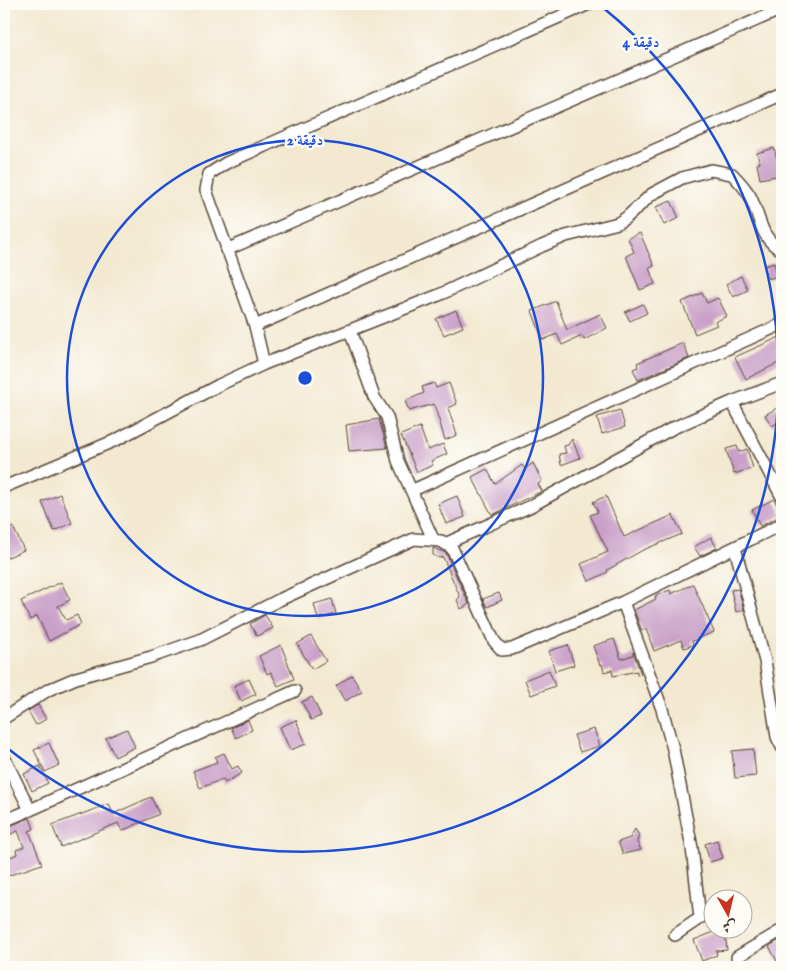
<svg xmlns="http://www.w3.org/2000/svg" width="786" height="971" font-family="'IM FELL English',Amiri,serif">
<rect width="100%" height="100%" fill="#fdfcf7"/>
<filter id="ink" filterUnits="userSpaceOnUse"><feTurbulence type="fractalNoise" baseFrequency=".02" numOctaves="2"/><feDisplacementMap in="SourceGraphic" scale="10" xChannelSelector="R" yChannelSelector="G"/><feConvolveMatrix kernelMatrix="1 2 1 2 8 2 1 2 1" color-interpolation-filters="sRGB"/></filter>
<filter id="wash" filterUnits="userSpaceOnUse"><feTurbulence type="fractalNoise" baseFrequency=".0096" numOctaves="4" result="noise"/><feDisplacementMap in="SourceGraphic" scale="20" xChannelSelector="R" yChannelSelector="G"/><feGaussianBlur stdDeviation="1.12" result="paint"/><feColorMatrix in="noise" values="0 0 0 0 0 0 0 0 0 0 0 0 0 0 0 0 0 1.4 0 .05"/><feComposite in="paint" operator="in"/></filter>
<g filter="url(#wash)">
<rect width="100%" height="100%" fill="#f3e9d1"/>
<g id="blocks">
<path fill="#c99fc8" d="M774,148L777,159L782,158V175L760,179L757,164L760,163L757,153Z
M671,201L679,218L664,225L656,207Z
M640,233L654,266L649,268L655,284L640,290L626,256L634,252L628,238Z
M774,263L778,276L768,279L764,266Z
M741,276L748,290L733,297L726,284Z
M702,293L707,303L718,298L727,316L715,322L717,325L695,334L682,302Z
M556,301L567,330L600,314L607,328L584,340L582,336L562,345L557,334L543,340L532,311Z
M643,304L647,313L630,321L625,312Z
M456,310L463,327L444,335L436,319Z
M782,336V361L746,379L735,357Z
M683,343L689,358L638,380L633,369L638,367L637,363Z
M434,383L436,388L449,383L457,404L448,408L457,435L445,440L434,404L409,411L405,401L424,393L422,387Z
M782,405V420L772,426L765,415Z
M620,410L625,427L602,434L597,417Z
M379,419L387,448L349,451L346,425Z
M420,427L428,450L443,444L447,454L431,461L433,465L417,472L401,435Z
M572,439L580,458L561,465L559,454L566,453L564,446L568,445Z
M737,446L739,452L747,449L753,468L734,474L726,449Z
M533,463L542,481L538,484L542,491L492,515L472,477L487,469L495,484L522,465L525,469Z
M60,494L72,523L54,531L42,502Z
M457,496L465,517L446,524L438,504Z
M606,496L624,537L673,515L682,534L643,550L607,570L608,572L589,581L581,564L608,552L590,515L598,512L593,502Z
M774,499L782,515L760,526L752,510Z
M13,527L24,550L4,559V531Z
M711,537L717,548L700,556L694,547Z
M433,548L446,553L469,604L461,609L457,600L460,597L443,557L439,558L433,555Z
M61,582L70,600L58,606L66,620L77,615L81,624L49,641L37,616L30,620L21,601Z
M693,584L714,632L692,641L693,645L684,648L681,640L654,651L646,629L642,631L634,610L656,599L655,596L670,590L671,594Z
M738,589L744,610L736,612L731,590Z
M499,593L502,600L487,607L483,599Z
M332,599L336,614L318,619L314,604Z
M265,615L273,628L257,636L250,624Z
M311,636L326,661L312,669L297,644Z
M614,639L621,659L633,655V652L641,674L637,675V671L613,676L612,670L604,672L602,664L600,665L593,646Z
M281,645L294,679L278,686L271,672L267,674L259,656Z
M568,645L574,665L555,671L549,651Z
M549,670L555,686L531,695L525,680Z
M352,675L362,691L345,701L336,686Z
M249,679L256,694L241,701L234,686Z
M312,697L321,716L311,720L302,702Z
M38,705L46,719L36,725L28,711Z
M248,720L252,730L236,738L231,728Z
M296,720L306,744L290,750L280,727Z
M127,729L135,747L115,757L106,738Z
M594,729L600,746L580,752L574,735Z
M49,743L59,765L45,772L34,750Z
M753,749L756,776L735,778L732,751Z
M224,753L232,769L238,766L242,773L225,783L223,779L200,788L193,771L217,762L215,757Z
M40,766L48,783L32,791L24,774Z
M151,797L159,814L122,831L118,823L61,847L52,825L109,804L113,814Z
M30,818L34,829L29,831L42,864L4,877V860L17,854L16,850L24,847L18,831L4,837V828Z
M635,829L639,835L637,842L641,850L623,854L618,842L630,838Z
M717,840L723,858L710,862L705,844Z
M719,930L725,931L727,950L716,951L717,955L702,961L694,940Z
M782,939V967H780L769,946Z"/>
</g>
</g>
<g filter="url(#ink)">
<use href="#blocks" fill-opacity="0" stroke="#574739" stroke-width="1"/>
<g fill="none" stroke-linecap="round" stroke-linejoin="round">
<defs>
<path id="street" d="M226,250L782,9
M255,326L782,94
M350,331L374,397L387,417L398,461L433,539
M264,364L255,326L206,190L209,174L226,163L589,4
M732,402L782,497
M4,487L116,440L219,385L264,364L439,295L542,246L566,236L618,223L627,217L652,194L682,178L711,170L732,174C739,181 745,188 750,196C760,215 760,240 782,250
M413,490L782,324
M447,543L529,507L673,428L732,402L782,383
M735,548L765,661L777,737L782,747
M623,602L662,709L673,749L692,848L700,918L675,935
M4,718L48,690L76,678L151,657L200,640L279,600L414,539L441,541L452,548L494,641L502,650L512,649L623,602L782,524
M4,757L30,810L4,821
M30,810L295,691
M737,957L782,930"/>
</defs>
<use href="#street" stroke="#574739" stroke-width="14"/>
<use href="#street" stroke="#fff" stroke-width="11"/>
</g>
</g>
<g fill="none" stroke="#1d4ed8" stroke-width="2.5">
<circle cx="305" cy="378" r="238"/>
<path d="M601 6A475 475 0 1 1 6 747"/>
</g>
<circle cx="305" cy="378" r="8" fill="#1d4ed8" stroke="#fdfcf7" stroke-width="2.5"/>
<g font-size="15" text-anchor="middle" font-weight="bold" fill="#1d4ed8" stroke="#fdfcf7" stroke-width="5" stroke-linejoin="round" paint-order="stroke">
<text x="641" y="47">4 دقيقة</text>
<text x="305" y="145">2 دقيقة</text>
</g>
<rect width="786" height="971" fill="none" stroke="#fdfcf7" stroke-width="20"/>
<g transform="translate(728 914) rotate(172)"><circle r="24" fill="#fdfcf7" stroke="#afa8a0"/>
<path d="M0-4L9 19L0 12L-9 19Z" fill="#c8321e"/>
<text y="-8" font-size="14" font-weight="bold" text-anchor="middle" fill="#3b2a1e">ش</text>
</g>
</svg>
